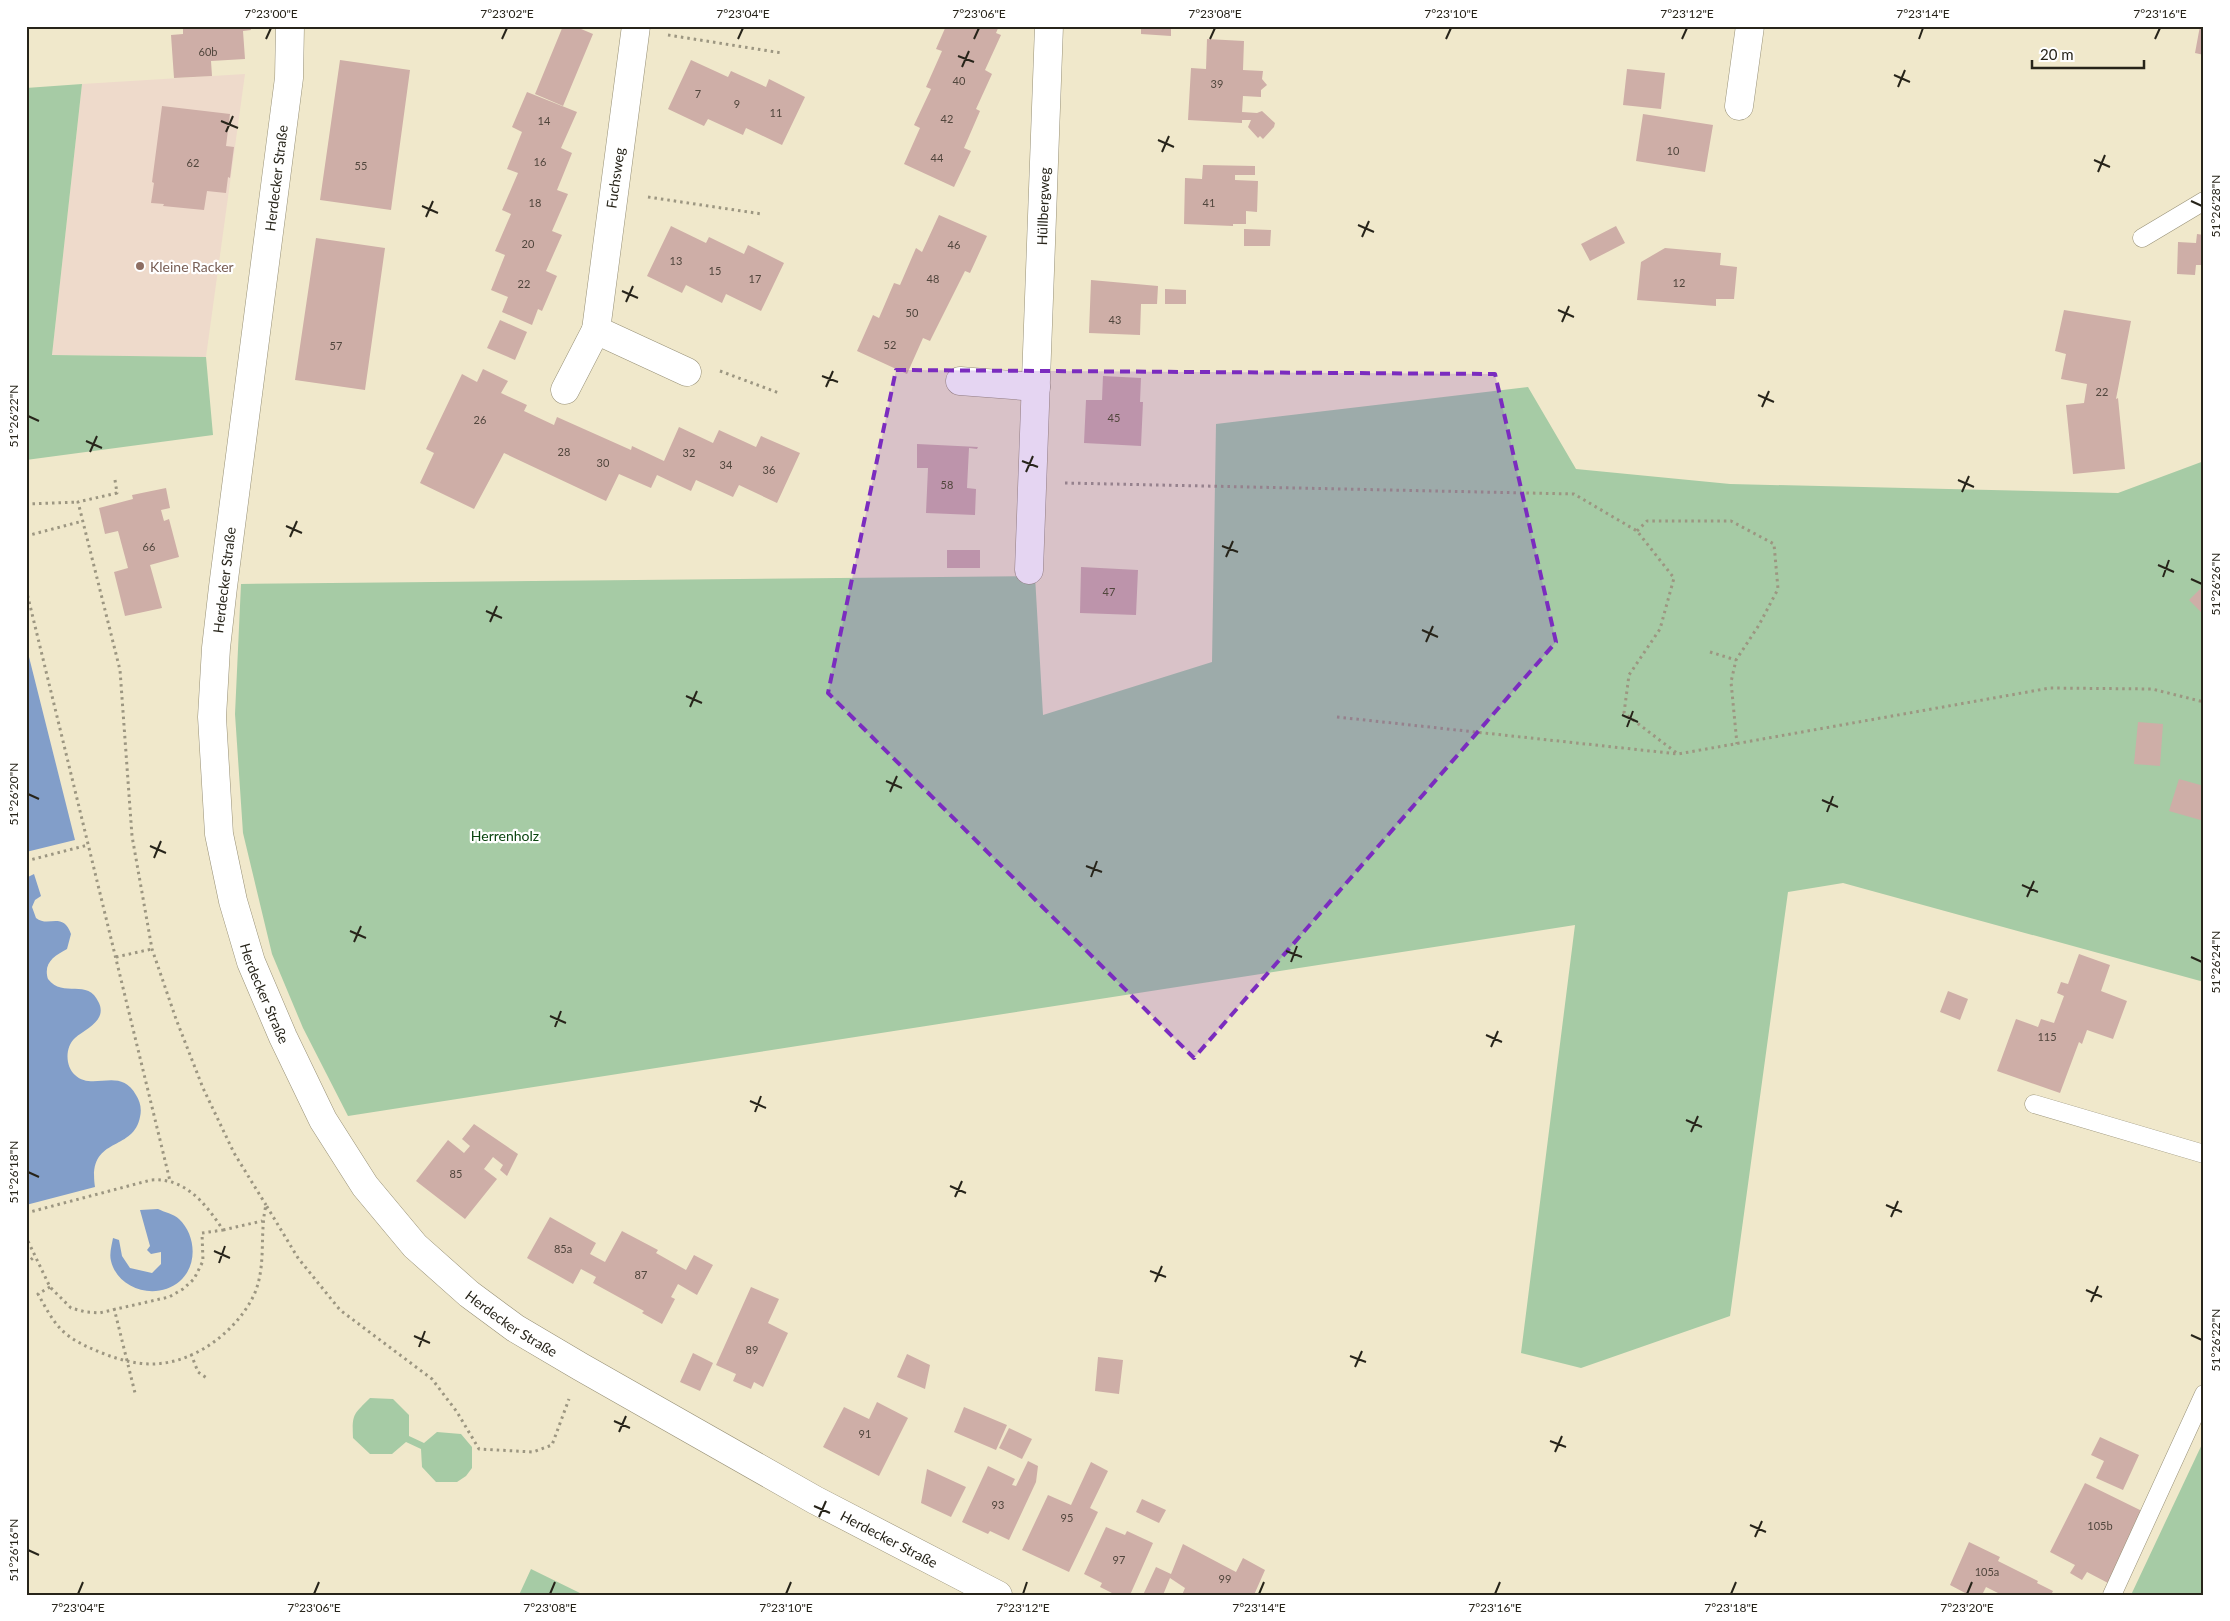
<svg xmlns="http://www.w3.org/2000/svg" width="2230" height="1621" font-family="Lato,sans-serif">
<rect width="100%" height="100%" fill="#f0e8cb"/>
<path fill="#eedacb" d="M245,74L206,357L52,355L82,84Z"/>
<path fill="#a6cba5" d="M82,84L52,355L206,357L213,435L26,460V88Z
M1528,387L1576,469L1730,484L2118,493L2204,461V982L1843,883L1788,892L1730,1316L1581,1368L1521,1353L1575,925L348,1116L303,1028L272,954L243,833L235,714L241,584L1035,576L1043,715L1212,662L1216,424Z
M370,1398L393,1399L409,1415V1436L424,1443L437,1432L461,1434L472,1447V1468L466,1476L457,1482H436L422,1467L421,1449L406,1442L392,1454H370L353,1438C352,1414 353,1415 370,1398Z
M2204,1440V1595H2131Z
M531,1569L584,1595H519Z"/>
<path fill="#829ec9" d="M26,645L75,840L26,852Z
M34,874L41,896L35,900L32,907L36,918C48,928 63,911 71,934L67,949C54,956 43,963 48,979C63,999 88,977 99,1003C107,1021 85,1029 75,1038C65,1047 65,1066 75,1075C93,1092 120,1066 136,1095C140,1101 142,1109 140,1117C133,1153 87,1135 95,1187L26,1205V878Z
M158,1209C164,1212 174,1214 179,1219C196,1235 198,1265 180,1281C157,1301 118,1290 111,1261C109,1254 112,1244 113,1238L119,1240L122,1256L130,1268L152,1273L161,1264V1252L151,1254L147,1250L150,1246L140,1210Z"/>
<path fill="#ceaea7" d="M183,26H250L251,30L243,31L245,59L211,61L212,76L174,78L171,35L183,34Z
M563,26H574L593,34L563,106L535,94Z
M946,26H999L996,33L1001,35L985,70L992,74L976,109L980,111L964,148L971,151L954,187L904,164L920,128L914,125L931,89L926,87L942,51L936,49Z
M1141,26H1171V36L1141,34Z
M2200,26H2204V55L2195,53Z
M1207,39L1244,41L1243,70L1263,71L1262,79L1267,85L1261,90V97L1243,96L1242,112L1257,113L1262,111L1275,123L1274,127L1263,139L1260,136L1258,138L1248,127L1251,120H1242V123L1188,120L1191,68L1206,69Z
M340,60L410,70L391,210L320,200Z
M691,60L728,77L731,71L766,87L769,79L805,97L782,145L746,128L743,135L708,119L704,126L668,109Z
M1627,69L1665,73L1661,109L1623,105Z
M527,92L577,112L561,148L572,153L557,190L568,194L552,231L562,235L546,271L557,276L542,311L538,309L532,325L502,312L508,297L491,290L505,255L495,251L511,214L502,210L518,173L507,169L522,132L512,127Z
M162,106L230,114L226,146L234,147L230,178L228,177L226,193L207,191L204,210L163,206L164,204L151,203L154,183L152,182Z
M1643,114L1713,125L1705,172L1636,161Z
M1203,165L1255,166V175H1235V180L1258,181L1257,212L1246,211V224H1233V226L1184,224L1185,178L1202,179Z
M939,215L987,236L970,273L965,271L930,341L923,338L907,374L857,351L873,315L879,318L894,283L900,285L916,248L922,252Z
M671,226L706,243L709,237L744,254L748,245L784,263L761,311L726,294L722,303L686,285L682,293L647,276Z
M1616,226L1625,243L1590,261L1581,244Z
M1244,229L1271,230L1270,246H1244Z
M2197,234L2204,235V265H2196L2195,275L2177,274L2178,242L2196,243Z
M316,238L385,248L365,390L295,380Z
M1665,248L1721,253L1720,265L1737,267L1734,299H1716V306L1637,300L1641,262Z
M1091,280L1158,286L1157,304H1141L1140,335L1089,333Z
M1165,289L1186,290V304H1165Z
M2064,310L2131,321L2116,399L2118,398L2125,469L2073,474L2066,405L2084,403L2087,384L2061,379L2066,354L2055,351Z
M500,320L527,332L515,360L487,348Z
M483,369L508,381L501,393L527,405L524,411L554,425L557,417L631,450L632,446L664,461L679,427L713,443L719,430L756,447L761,436L800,453L777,503L739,485L733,497L696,480L691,491L657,475L651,488L619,474L606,501L504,453L474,509L420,483L434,453L426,449L462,374L477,382Z
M1103,376L1141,378L1140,402H1143L1141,446L1084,443L1086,400H1102Z
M917,444L978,447L977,449L969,448L967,488L976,489L975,515L926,513L928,468H917Z
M166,488L170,508L161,510L164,521L169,519L179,557L150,565L162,608L125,616L114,572L128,568L118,531L105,534L99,508L133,499L132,495Z
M947,550H980V568H947Z
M1081,567L1138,570L1136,615L1080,613Z
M2204,585V615L2189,600Z
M2138,722L2163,724L2160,766L2134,764Z
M2179,779L2204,786V821L2169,811Z
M2079,954L2110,965L2101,991L2127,1001L2113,1039L2087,1030L2082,1044L2079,1042L2060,1093L1997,1071L2016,1019L2038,1027L2041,1019L2054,1023L2064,996L2057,993L2061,982L2068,984Z
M1948,991L1968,999L1960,1020L1940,1012Z
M474,1124L518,1154L507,1176L500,1170L503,1165L493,1157L484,1169L497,1179L465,1219L416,1181L448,1140L464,1153L470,1146L462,1139Z
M550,1217L596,1243L590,1254L605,1262L622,1231L658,1250L656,1253L686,1270L694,1255L713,1265L697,1295L678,1284L671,1297L675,1299L662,1324L642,1313L644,1311L593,1283L596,1277L581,1269L573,1284L527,1258Z
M751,1287L779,1299L768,1323L788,1333L763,1387L754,1382L751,1389L733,1381L736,1374L716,1365Z
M693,1353L713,1363L700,1391L680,1382Z
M907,1354L930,1365L925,1389L897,1377Z
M1098,1357L1123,1360L1119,1394L1095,1391Z
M877,1402L908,1418L879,1476L823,1447L844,1407L869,1419Z
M964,1407L1007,1425L996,1450L954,1432Z
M1009,1428L1032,1439L1022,1459L999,1448Z
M2100,1437L2139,1455L2123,1490L2096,1478L2104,1461L2091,1455Z
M1028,1461L1038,1466L1036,1482L1009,1540L990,1531L988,1534L962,1522L988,1466L1015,1479L1012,1485L1016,1486Z
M1091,1462L1108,1471L1090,1508L1098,1512L1069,1572L1022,1550L1048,1495L1071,1505Z
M927,1469L966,1487L951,1517L921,1503Z
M2085,1483L2142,1511L2108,1583L2087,1572L2082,1580L2070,1573L2075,1565L2050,1552Z
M1142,1499L1166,1510L1159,1523L1136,1512Z
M1106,1527L1125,1535L1127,1531L1153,1543L1130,1595H1116L1100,1587L1102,1583L1084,1574Z
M1969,1542L2000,1557L1998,1561L2038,1581L2037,1583L2053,1591L2051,1595H2002L1986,1587L1982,1595H1969L1950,1585Z
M1183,1544L1236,1572L1243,1558L1265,1570L1254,1595H1182L1185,1588L1170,1578L1163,1595H1143L1156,1567L1171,1574Z"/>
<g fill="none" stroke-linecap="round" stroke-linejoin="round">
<defs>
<path id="lane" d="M2142,238L2204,201
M2034,1104L2204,1154
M2112,1595L2204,1394"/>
<g id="street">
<path id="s1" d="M290,26L289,78L223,587L216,648L212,717L219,834L233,901L251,962L283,1037L323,1120L365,1186L415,1246L469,1294L515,1328L581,1367L815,1500L998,1595"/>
<path d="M636,26L596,330L687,372"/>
<path d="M1739,106L1750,26"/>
<path d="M960,381L1036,387"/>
<path d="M565,390L596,330"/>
<path id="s2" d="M1029,570L1049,26"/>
</g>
</defs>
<use href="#lane" stroke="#979076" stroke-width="19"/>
<use href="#street" stroke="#979076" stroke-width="29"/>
<path stroke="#9c9681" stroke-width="3" stroke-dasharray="2.5 4" stroke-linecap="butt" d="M668,35L782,53
M648,197L762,214
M720,371L779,393
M115,480L117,493L78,502L120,670L132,836L152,949L176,1019L203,1088L234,1153L266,1205
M1065,483L1574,494L1637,531L1674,578L1660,629L1629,675L1624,713L1678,754L2050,688L2152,689L2204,702
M26,504L78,502
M1637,531L1647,521H1731L1774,544L1778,589L1759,625L1736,660L1731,682L1737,744
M26,536L83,521
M26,589L170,1181
M1710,652L1736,660
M1337,717L1678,754
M26,861L88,845
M116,957L152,949
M26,1213L151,1180C185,1177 206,1204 223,1230L202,1233L203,1261L194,1279L183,1289L169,1297L99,1313L86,1312L71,1308L50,1287L26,1237
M223,1230L262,1221
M26,1264L35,1256
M50,1287L38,1294C46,1308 53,1323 66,1334C79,1344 92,1349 107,1355C121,1360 136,1364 151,1364C194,1364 236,1332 254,1295C267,1265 259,1235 266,1205L298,1258L340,1310L432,1379L457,1412L479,1449L533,1452L552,1445L569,1399
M114,1308L135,1393
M191,1354L198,1372L208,1379"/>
<use href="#lane" stroke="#fff" stroke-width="18"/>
<use href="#street" stroke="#fff" stroke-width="28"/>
</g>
<path fill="#7b2cbf" fill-opacity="0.2" stroke="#7b2cbf" stroke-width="4" stroke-dasharray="10 6" stroke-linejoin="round" d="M896,370L1495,374L1556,642L1194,1058L828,693Z"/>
<path fill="none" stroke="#27241a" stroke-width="2" d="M266,39L271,28M502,39L507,28M738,39L743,28M974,39L979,28M1210,39L1215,28M1446,39L1451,28M1682,39L1687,28M1919,39L1923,28M2155,39L2160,28M958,56L974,62M962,67L969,51M1894,75L1910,82M1898,87L1905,70M221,121L238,128M226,132L233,116M1158,140L1174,147M1162,152L1169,136M2094,160L2110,167M2098,172L2105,155M2191,201L2202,206M422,206L438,213M426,217L433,201M1358,225L1374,232M1362,237L1369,221M622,291L638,298M626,302L633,286M1558,310L1574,317M1562,322L1569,306M822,376L838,382M826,387L833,371M1758,395L1774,402M1762,407L1769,391M28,416L39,421M86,441L102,448M90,452L97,436M1022,461L1038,467M1026,472L1033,456M1958,480L1974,487M1962,492L1969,476M286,526L302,533M290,537L297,521M1222,546L1238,552M1226,557L1233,541M2158,565L2174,572M2163,577L2169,560M2191,579L2202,584M486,611L502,618M490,622L497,606M1422,630L1438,637M1426,642L1433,626M686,696L702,703M690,707L697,691M1622,715L1638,722M1627,727L1633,711M886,781L902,788M890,792L897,776M28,794L39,799M1822,800L1838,807M1827,812L1833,796M150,846L166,853M154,858L161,841M1086,866L1102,872M1091,877L1097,861M2022,885L2038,892M2027,897L2034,881M350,931L366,938M354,942L361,926M1286,951L1302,957M2191,957L2202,962M1291,962L1297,946M550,1016L566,1023M555,1027L561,1011M1486,1035L1502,1042M1491,1047L1498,1031M750,1101L766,1108M755,1112L761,1096M1686,1120L1702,1127M1691,1132L1698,1116M28,1172L39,1177M950,1186L966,1193M955,1197L962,1181M1886,1205L1902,1212M1891,1217L1898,1201M214,1251L230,1258M219,1263L225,1246M1150,1271L1166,1277M1155,1282L1162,1266M2086,1290L2102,1297M2091,1302L2098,1286M2191,1335L2202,1340M414,1336L430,1343M419,1347L425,1331M1350,1356L1366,1362M1355,1367L1362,1351M614,1421L630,1428M619,1432L626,1416M1550,1441L1566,1447M1555,1452L1562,1436M814,1506L830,1513M819,1517L826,1501M1750,1525L1766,1532M1755,1537L1762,1521M28,1550L39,1555M78,1594L83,1582M314,1594L319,1582M550,1594L555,1582M786,1594L791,1582M1023,1594L1027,1582M1259,1594L1264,1582M1495,1594L1500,1582M1731,1594L1736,1582M1967,1594L1972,1582"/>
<circle fill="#8d6e63" stroke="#fff" stroke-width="2" cx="140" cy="266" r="5"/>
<g text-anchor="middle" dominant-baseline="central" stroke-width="4.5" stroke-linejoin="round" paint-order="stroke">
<g font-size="11" fill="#51463d">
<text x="208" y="51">60b</text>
<text x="959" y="80">40</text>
<text x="1217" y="83">39</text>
<text x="698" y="93">7</text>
<text x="737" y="103">9</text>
<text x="776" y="112">11</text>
<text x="947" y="118">42</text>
<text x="544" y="120">14</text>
<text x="1673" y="150">10</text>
<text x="937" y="157">44</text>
<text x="540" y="161">16</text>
<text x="193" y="162">62</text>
<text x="361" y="165">55</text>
<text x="535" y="202">18</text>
<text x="1209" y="202">41</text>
<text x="528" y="243">20</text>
<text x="954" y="244">46</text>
<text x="676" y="260">13</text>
<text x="715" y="270">15</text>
<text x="755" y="278">17</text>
<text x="933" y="278">48</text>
<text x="1679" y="282">12</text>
<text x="524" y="283">22</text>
<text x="912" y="312">50</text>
<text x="1115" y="319">43</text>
<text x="890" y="344">52</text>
<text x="336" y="345">57</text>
<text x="2102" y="391">22</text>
<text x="1114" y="417">45</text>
<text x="480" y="419">26</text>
<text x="564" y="451">28</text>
<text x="689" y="452">32</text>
<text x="603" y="462">30</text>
<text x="726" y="464">34</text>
<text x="769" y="469">36</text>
<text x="947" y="484">58</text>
<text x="149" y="546">66</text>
<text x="1109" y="591">47</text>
<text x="2047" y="1036">115</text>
<text x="456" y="1173">85</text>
<text x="563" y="1248">85a</text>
<text x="641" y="1274">87</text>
<text x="752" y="1349">89</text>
<text x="865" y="1433">91</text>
<text x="998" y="1504">93</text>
<text x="1067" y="1517">95</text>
<text x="2100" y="1525">105b</text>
<text x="1119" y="1559">97</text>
<text x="1987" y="1571">105a</text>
<text x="1225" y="1578">99</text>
</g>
<g font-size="14" fill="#27241a" stroke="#fff">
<text transform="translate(276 178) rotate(-83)">Herdecker Straße</text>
<text transform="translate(615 178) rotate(-82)">Fuchsweg</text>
<text stroke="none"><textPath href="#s2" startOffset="364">Hüllbergweg</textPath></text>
<text transform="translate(224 580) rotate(-83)">Herdecker Straße</text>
<text stroke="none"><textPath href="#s1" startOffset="979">Herdecker Straße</textPath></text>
<text stroke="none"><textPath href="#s1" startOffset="1399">Herdecker Straße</textPath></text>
<text stroke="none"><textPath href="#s1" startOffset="1834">Herdecker Straße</textPath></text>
</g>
<g font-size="14" fill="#785e54" stroke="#fff" text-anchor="start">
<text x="150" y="266">Kleine Racker</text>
</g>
<g font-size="14" fill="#0a450f" stroke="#fff">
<text x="505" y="835">Herrenholz</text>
</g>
</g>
<rect width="2230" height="1621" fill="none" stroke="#ffffff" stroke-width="55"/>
<path d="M2032 60v8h112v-8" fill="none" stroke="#27241a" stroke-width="2.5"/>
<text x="2040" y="60" font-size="15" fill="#27241a" stroke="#ffffff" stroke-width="4" paint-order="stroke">20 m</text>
<rect x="28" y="28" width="2174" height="1566" fill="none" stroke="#27241a" stroke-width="2"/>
<g font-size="12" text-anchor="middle" fill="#27241a">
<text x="271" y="18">7°23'00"E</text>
<text x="507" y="18">7°23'02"E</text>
<text x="743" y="18">7°23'04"E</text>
<text x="979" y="18">7°23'06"E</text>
<text x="1215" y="18">7°23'08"E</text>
<text x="1451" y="18">7°23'10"E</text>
<text x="1687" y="18">7°23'12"E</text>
<text x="1923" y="18">7°23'14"E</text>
<text x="2160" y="18">7°23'16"E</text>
<text transform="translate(2216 206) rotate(-90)" y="4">51°26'28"N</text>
<text transform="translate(14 416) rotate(-90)" y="4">51°26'22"N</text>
<text transform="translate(2216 584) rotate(-90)" y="4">51°26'26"N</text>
<text transform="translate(14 794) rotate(-90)" y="4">51°26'20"N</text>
<text transform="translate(2216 962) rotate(-90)" y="4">51°26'24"N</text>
<text transform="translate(14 1172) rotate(-90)" y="4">51°26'18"N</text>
<text transform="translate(2216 1340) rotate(-90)" y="4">51°26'22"N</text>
<text transform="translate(14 1550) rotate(-90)" y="4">51°26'16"N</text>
<text x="78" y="1612">7°23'04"E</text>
<text x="314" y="1612">7°23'06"E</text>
<text x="550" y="1612">7°23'08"E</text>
<text x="786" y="1612">7°23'10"E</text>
<text x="1023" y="1612">7°23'12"E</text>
<text x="1259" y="1612">7°23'14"E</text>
<text x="1495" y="1612">7°23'16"E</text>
<text x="1731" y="1612">7°23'18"E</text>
<text x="1967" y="1612">7°23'20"E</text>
</g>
</svg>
